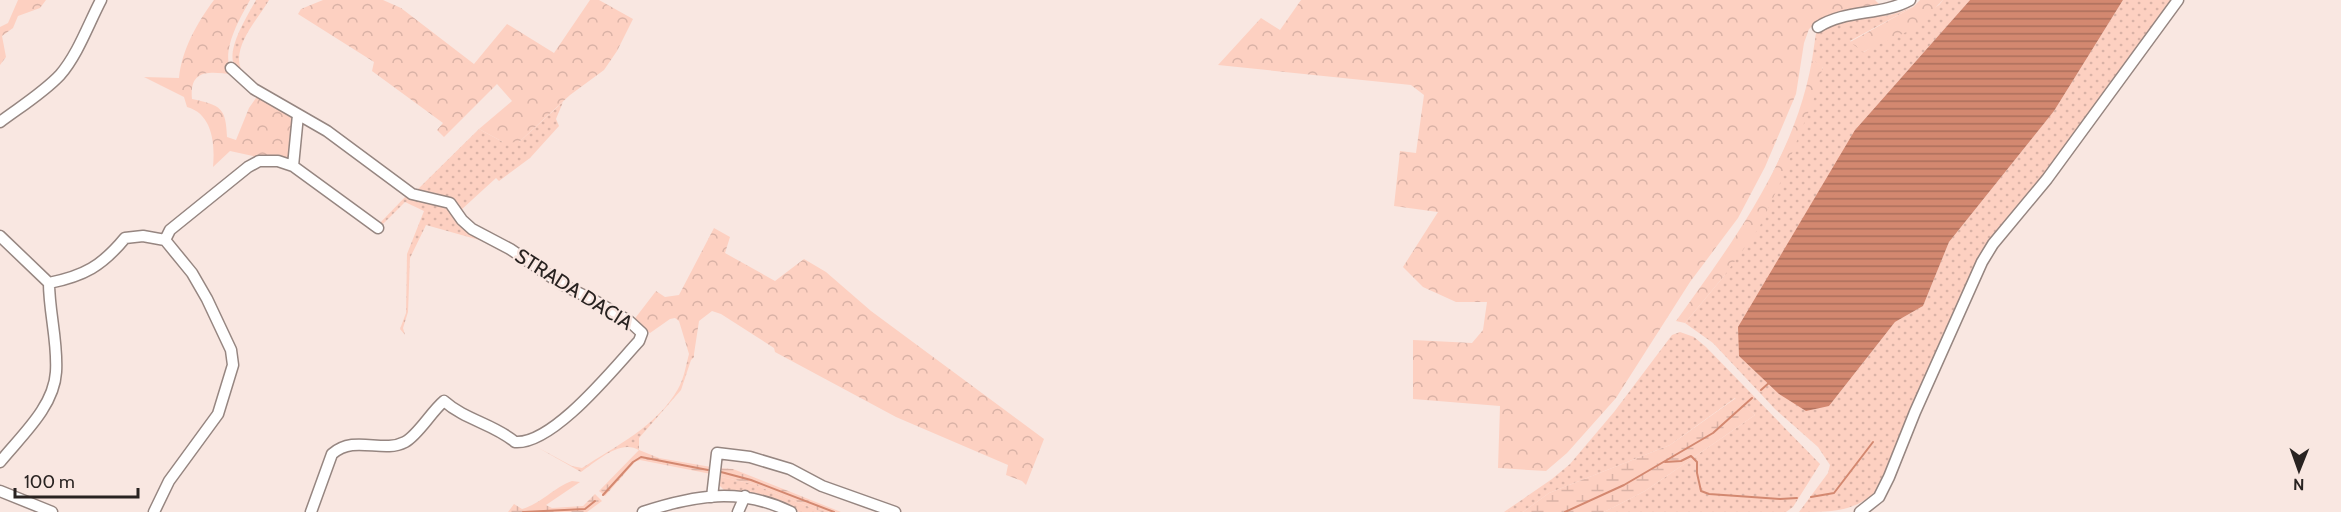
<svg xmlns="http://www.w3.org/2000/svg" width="2341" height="512" font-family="Cabin,sans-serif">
<defs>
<pattern id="grass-dots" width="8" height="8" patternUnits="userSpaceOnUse" patternTransform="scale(1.5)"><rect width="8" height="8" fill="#fdd0c1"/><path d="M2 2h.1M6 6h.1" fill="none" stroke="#d9b2a6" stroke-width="1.8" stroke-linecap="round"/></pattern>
<pattern id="forest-crowns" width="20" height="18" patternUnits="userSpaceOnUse" patternTransform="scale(1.5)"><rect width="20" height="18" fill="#fdd0c1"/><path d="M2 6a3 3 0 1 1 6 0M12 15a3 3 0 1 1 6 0" fill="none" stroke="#d9b2a6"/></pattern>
<pattern id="wetland-marsh" width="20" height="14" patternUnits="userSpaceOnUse" patternTransform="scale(1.5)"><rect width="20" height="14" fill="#fdd0c1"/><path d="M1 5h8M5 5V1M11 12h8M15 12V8" fill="none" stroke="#d9b2a6"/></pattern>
<pattern id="water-rules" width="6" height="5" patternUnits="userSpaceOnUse" patternTransform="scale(1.5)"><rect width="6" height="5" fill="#d38870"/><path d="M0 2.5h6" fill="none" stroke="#ab6f5c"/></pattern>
</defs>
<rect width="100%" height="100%" fill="#f9e7e1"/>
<path fill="url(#grass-dots)" d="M256,0H269C257,21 225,53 246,77C253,84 268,91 271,97C259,89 236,77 233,62C229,44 248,15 256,0Z
M1943,0H1970L1855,130L1829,406L1895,322L1923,306L1949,242L2054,111L2123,0H2172L2044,176L2009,217L1876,492C1852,512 1833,512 1799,512L1828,473L1830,465L1818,447L1775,409L1713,343L1685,323L1724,276L1823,67L1812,60L1816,33C1837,15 1865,19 1890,15C1898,13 1905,10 1913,7L1850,41L1864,52L1939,5Z
M563,102L556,119L559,126L530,158L499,181L496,178L461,210L415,192L479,129L503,142H519Z
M407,195L443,202L490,243L426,225L410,258L408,312L403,328L405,335L400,329L406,313L407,254L424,211L405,202L381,226L379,224Z
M1680,332L1694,337L1706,347L1820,464L1793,507L1786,512H1604L1645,491L1755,415L1735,398L1670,445L1549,493L1523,512H1504L1552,479L1570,464L1614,412L1672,335Z
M689,354H694V357L691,360L681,390L639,438V450C620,439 597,461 581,472L535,446L572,466L582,468C616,446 657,426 678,389C684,379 686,365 689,354Z
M717,476L753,484L822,512H799L764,496L747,493L726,492L718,484Z"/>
<path fill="url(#forest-crowns)" d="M18,0H46L40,8L18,16L13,28L2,36L6,57L0,65V27L8,23Z
M214,0H250C239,20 220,52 232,74C210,72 189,68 192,99C221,105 226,108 227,137L236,140L249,108L258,95L296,117L290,158L287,161L262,155L256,159L253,156L230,151L213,167C215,145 213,114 187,107L184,97L144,77L179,78C182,49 197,23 214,0Z
M323,0H383L401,8L474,64L507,24L554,53L590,0H599L633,19L617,51L604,70L570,95L519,142H503L479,129L512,101L497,84L444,137L437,130L443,123L372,71L374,62L298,14L301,9Z
M1301,0H1875L1880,5L1845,10L1821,19L1809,29L1804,43L1796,94L1765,167L1738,218L1690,282L1616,398L1567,453L1546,471L1498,468L1500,406L1413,399V340L1472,343L1483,330L1487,302H1456L1423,287L1403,267L1438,212L1394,206L1400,151L1416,153L1424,95L1411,85L1218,65L1261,18L1280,30Z
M1920,0H1943L1915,28L1863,52L1850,42L1913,7Z
M1812,60L1823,66L1816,93L1781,181L1759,228L1724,276L1685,323L1676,321C1733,242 1795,158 1812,60Z
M714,228L730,237L725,253L775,281L804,259L826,272L871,311L1044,439L1026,485L1022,481L1006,475L1008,465L896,417L775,352L774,348L721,314L712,311L699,321L694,354H689L679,321L675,318L670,319L650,333L633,321L656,291L665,297L679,295Z"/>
<path fill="url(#wetland-marsh)" d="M1736,398L1755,415L1645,491L1604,512H1523L1549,493L1670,445Z
M639,450L659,458L711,467V474L640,460L635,462L605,496L599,491Z
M718,468L733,469L841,512H822L753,484L717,476Z
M572,481L580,482L546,505L552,508L583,506L595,494L602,501L587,512H508L514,504L522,509C541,504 554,487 572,481Z"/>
<path fill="url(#water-rules)" d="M1970,0H2123L2054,111L1949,242L1923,306L1895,322L1829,406L1806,411L1779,394L1739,356L1738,327L1855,130Z"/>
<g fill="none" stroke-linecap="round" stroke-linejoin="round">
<path stroke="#d38870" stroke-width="2" d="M1761,390L1770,382
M1665,462L1681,461L1691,456L1697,462V473L1701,491L1709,494L1780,499L1797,498
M721,472L751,480L834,512
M603,495L633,462L641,457L708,470
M1811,497L1834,493L1873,442
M523,512L585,509L595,501
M1565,512L1624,485L1713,433L1752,398"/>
<defs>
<path id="minor" d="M1818,27C1846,9 1881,16 1910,0
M231,68L254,89L327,131L412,194L450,203L462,220L472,229L510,249L563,285L599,303L629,321L642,333L639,341C614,368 553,445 515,442C494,424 465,420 444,401C431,412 418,435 405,442C382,454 355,434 332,454L311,512
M0,122C20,107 43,93 60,75C78,54 88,25 101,0
M293,166L298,115
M0,236L49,283C49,312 58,342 56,372C54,407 21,436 0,462
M165,240L170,230L248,167L259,161H278L293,166L378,228
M49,283C84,276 102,266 125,238L143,236L165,240
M0,491L52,512
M712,497L717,453L750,457L790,469L822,486L895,512
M154,512L169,481L218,414L233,365L231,350L207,299L192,273L165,240
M643,512C695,495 740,487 791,512
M738,512L745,496
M1860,512L1879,497L1889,477L1915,412L1982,262L1993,244L2047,179L2178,0"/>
</defs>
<use href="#minor" stroke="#968681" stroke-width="13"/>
<use href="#minor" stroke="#fff" stroke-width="10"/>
</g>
<g text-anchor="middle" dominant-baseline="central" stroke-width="5" stroke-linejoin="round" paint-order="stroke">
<g font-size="20" fill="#292321" stroke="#f9e7e1">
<text transform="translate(574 289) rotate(32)">STRADA DACIA</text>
</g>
</g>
<g transform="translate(2299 470) rotate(181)" stroke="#f9e7e1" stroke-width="4.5" paint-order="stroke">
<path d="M0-4.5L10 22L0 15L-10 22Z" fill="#292321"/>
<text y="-9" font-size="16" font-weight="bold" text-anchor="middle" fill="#292321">N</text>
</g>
<path d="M15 488v9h123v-9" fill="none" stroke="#292321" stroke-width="3"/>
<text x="24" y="488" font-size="18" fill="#292321" stroke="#f9e7e1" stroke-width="4.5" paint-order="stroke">100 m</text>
</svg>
